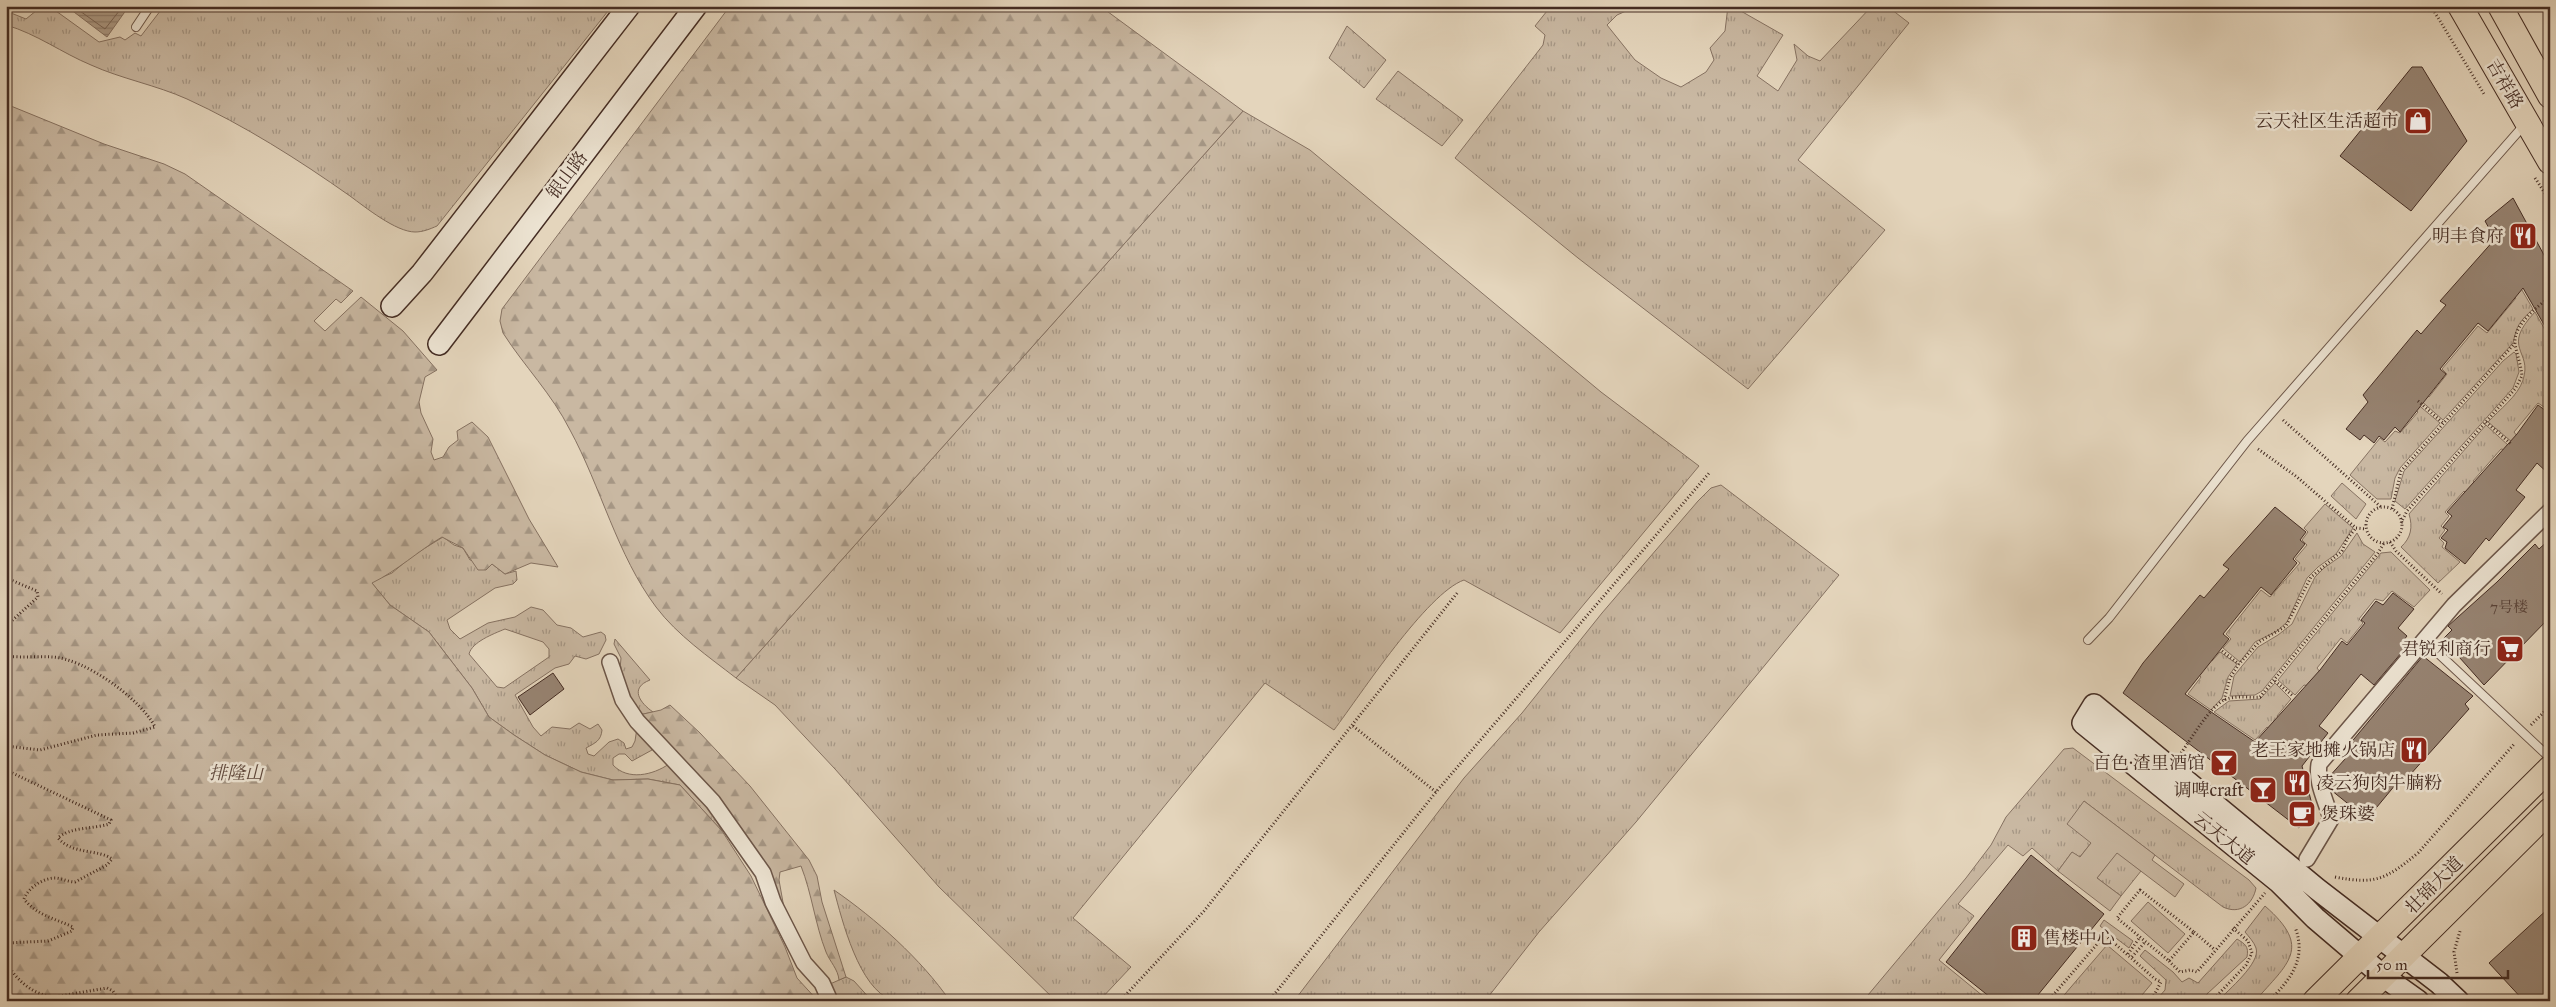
<svg xmlns="http://www.w3.org/2000/svg" width="2556" height="1007" font-family="'IM FELL Great Primer','Noto Serif SC',serif">
<defs>
<pattern id="grass-tufts" width="24" height="20" patternUnits="userSpaceOnUse" patternTransform="scale(1.25)"><rect width="24" height="20" fill="#c9b8a2"/><path d="M3 7l-1-3M5 7V3M7 7l1-3M15 17l-1-3M17 17v-4M19 17l1-3" fill="none" stroke="#a59684"/></pattern>
<pattern id="forest-firs" width="22" height="20" patternUnits="userSpaceOnUse" patternTransform="scale(1.25)"><rect width="22" height="20" fill="#c9b8a2"/><path d="M5 1l3.5 6h-7zM16 11l3.5 6h-7z" fill="#a59684"/></pattern>
<pattern id="water-rules" width="6" height="5" patternUnits="userSpaceOnUse" patternTransform="scale(1.25)"><rect width="6" height="5" fill="#ae9c88"/><path d="M0 2.5h6" fill="none" stroke="#8f7f6f"/></pattern>
</defs>
<rect width="100%" height="100%" fill="#e4d5bc"/>
<filter id="stains"><feTurbulence type="fractalNoise" baseFrequency=".004" numOctaves="4"/><feColorMatrix values="0 0 0 0 .2 0 0 0 0 .09 0 0 0 0 .02 0 0 0 .5 -.17"/></filter>
<radialGradient id="worn" r=".72"><stop offset=".6" stop-color="#630" stop-opacity="0"/><stop offset="1" stop-color="#630" stop-opacity=".3"/></radialGradient>
<path fill="url(#grass-tufts)" stroke="#867262" fill-rule="evenodd" d="M42,6H54L56,11L99,42L120,37L125,40L135,33L141,36L164,6H612L437,226C430,229 423,232 415,232C396,232 365,207 350,196C299,160 244,125 187,99C156,85 122,79 91,65C62,53 37,34 6,25V11L26,19Z
M1551,6H1626V11L1617,15L1607,25L1635,60L1661,78L1681,87L1706,72L1714,60L1710,48L1725,31L1728,6H1732L1783,35L1757,76L1778,91L1797,60L1794,44L1808,56L1820,61L1872,6H1887L1909,23L1798,160L1885,230L1748,389L1578,258L1455,158L1543,45L1545,35L1535,26Z
M1347,26L1386,60L1364,88L1329,58Z
M1398,71L1463,120L1442,146L1376,99Z
M1243,111L1310,150L1601,392L1699,466L1560,633L1464,580C1427,593 1361,694 1334,730L1265,683L1073,918L1131,967L1099,1001H1056L939,887L835,769L775,705L736,678Z
M2519,285L2533,309C2519,322 2517,325 2513,343L2443,420L2419,399L2424,393L2429,397L2447,374L2442,369L2478,326L2487,333L2516,298L2512,294Z
M2535,312L2550,339V399L2544,407L2538,403L2514,432L2517,436L2512,442L2488,422C2499,410 2518,396 2523,380C2533,350 2500,349 2535,312Z
M2514,352L2516,354L2519,372L2513,388L2405,509L2395,501L2404,471L2503,361Z
M2416,403L2440,423L2400,468L2395,478L2391,499H2377L2350,475L2380,438L2385,442L2395,431L2400,433L2418,412L2413,407Z
M2486,425L2509,446L2506,450L2501,449L2473,481L2477,484L2467,494L2464,491L2445,512L2449,516L2441,526L2445,530L2439,538L2444,543L2442,547L2460,562L2438,583L2401,547C2411,538 2413,527 2409,514Z
M2342,483L2366,504L2356,519L2331,496Z
M1721,485L1839,575L1636,822L1539,932L1485,1001H1294L1464,778L1522,713L1602,613L1698,501L1711,488Z
M2325,504L2353,528L2336,554L2318,567L2307,578L2287,622L2277,631L2255,642L2240,662L2223,648L2231,639L2226,634L2261,590L2270,597L2300,563L2295,559L2307,545L2302,540L2308,532L2304,528Z
M2357,533L2363,544L2375,552L2262,691L2255,695L2230,696L2234,676L2242,666L2258,647L2278,635L2292,624L2315,577L2324,568L2341,556Z
M443,537L454,545L463,548L470,560L492,564L505,574L516,571L517,580L513,584L495,588L447,620L450,629L460,639L488,623L515,617L531,607L543,610L557,625L571,628L583,637L601,632L605,635L606,640L599,654L586,659L575,656L569,664L555,668L515,695L533,727L541,736L552,727L570,729L579,723L590,729L598,724L602,730C601,741 595,743 586,748L588,754L594,756L609,742L618,739L624,743L626,749L632,747L635,741L637,728L653,744L652,750L632,761L625,754H619L613,758V765C628,781 653,775 669,764C690,783 710,804 722,831L680,785L648,779L613,780L581,772L545,755L514,735L489,717L472,688L429,632L390,605L371,582L392,573L412,556ZM505,629L543,642L549,649V657L504,688L497,687L469,654C472,642 493,634 505,629Z
M2391,552L2430,590L2414,607L2392,591L2383,601L2375,599L2359,619L2363,623L2347,643L2341,638L2317,668L2320,672L2309,686L2304,685L2295,695L2278,680L2381,553Z
M615,639L650,680C629,688 640,703 653,712L639,715L631,705L620,669L621,658L614,644Z
M2220,652L2237,664L2228,677L2222,698L2211,710L2188,694L2201,677L2196,672L2207,658L2212,661Z
M2275,683L2291,699L2277,716L2280,720L2271,730L2267,727L2255,740L2214,712L2229,701L2260,699Z
M2073,748L2249,880L2256,888C2253,904 2240,915 2223,907L2084,801L2091,843L2079,858L2072,852L2058,871L2032,848L2023,856L2008,845L1958,904L1974,916L1939,960L1989,1001H1863L1966,878L1991,845L2006,817L2064,749Z
M2117,852L2141,871L2121,896L2097,878Z
M834,890C876,919 921,959 950,1001C935,1001 906,1005 892,1000C859,989 842,920 834,890Z
M2148,902L2185,934L2168,953L2131,921Z
M2265,906C2313,948 2288,963 2255,1001H2218C2228,990 2261,963 2256,948C2254,942 2249,937 2245,932Z
M2104,920L2133,941L2129,948L2100,926Z
M2237,939C2245,944 2249,946 2247,957L2207,994L2204,1001H2162L2158,998L2165,990L2166,980L2140,956L2145,950L2173,972L2182,982L2189,978L2198,983Z
M2107,945L2152,983L2137,1001H2059Z
M846,977L854,981L872,1001H836L830,984Z"/>
<path fill="url(#forest-firs)" stroke="#867262" d="M730,6H1100L1243,111L736,678C709,657 677,635 656,607C617,555 601,487 570,430C552,394 524,366 503,333L500,321L502,309Z
M6,104L104,144L164,164L185,174L353,291L341,303L336,299L314,321L325,331L361,297L403,331L437,370L425,377L419,402L421,413L433,439L431,452L434,460L443,457L449,447L458,440L457,431L472,422L488,437L529,519L558,567L531,563L505,574L492,564L486,570H478L463,548L442,537C418,551 397,571 372,583L390,605L429,632L472,688L489,717L514,735L545,755L581,772L613,780L648,779L680,785L722,831L751,876L785,947L797,978L818,1001H6Z
M670,705L700,733L750,786L809,860L817,876L822,902L846,977L839,980C838,969 830,962 826,952C815,924 812,894 801,866L780,872L779,880L784,908L677,755L639,715L661,710Z"/>
<path fill="#c9b8a2" stroke="#867262" d="M2084,801L2155,855L2152,860L2184,884L2175,897L2117,853L2097,878L2121,896L2110,911L2058,871L2072,852L2080,857L2091,843L2067,824Z"/>
<path fill="url(#water-rules)" stroke="#846f60" d="M66,6H129L107,37Z"/>
<g fill="none" stroke-linecap="round" stroke-linejoin="round">
<path stroke="#796456" stroke-width="1" d="M73,6L105,29L123,6"/>
</g>
<path fill="#978473" stroke="#442c23" d="M2412,67H2422L2467,141L2411,211L2340,156Z
M2513,198L2550,266V335L2523,288L2488,331L2478,323L2440,369L2446,374L2400,432L2395,427L2384,440L2379,436L2374,443L2364,435L2360,440L2346,429L2368,402L2363,395L2417,330L2421,334L2446,305L2440,301L2495,239L2485,221Z
M2538,405L2550,414V475L2537,463L2516,490L2525,497L2489,541L2486,538L2465,564L2445,548L2447,542L2441,538L2448,530L2443,527L2452,516L2447,512L2517,434Z
M2275,507L2306,532L2300,540L2305,544L2293,559L2297,563L2271,595L2261,587L2223,634L2229,639L2185,694L2255,742L2320,670L2342,641L2347,645L2365,623L2361,620L2376,601L2383,605L2393,593L2414,609L2398,628L2407,636L2403,641L2408,645L2374,685L2361,674L2319,726L2328,733L2302,766L2314,812L2299,828L2123,693L2143,663L2200,595L2204,598L2229,569L2223,565Z
M2550,539V617L2484,685L2443,639L2452,630L2448,626L2497,582L2535,544L2539,549Z
M2423,656L2473,696L2465,704L2469,709L2400,786L2396,784L2367,819L2331,790L2328,778L2354,749L2349,745Z
M553,673L564,689L530,715L518,697Z
M2031,855L2104,914L2033,1001H1995L1946,962Z
M2550,907V1001H2524L2489,963Z"/>
<g fill="none" stroke-linecap="round" stroke-linejoin="round">
<defs>
<path id="lane" d="M136,27L150,6
M2423,639L2550,758
M2088,640L2109,618L2247,441L2525,124"/>
<path id="street" d="M610,662L623,700L637,721L713,802L763,873L773,902L804,963L822,983L830,1001
M2307,859L2331,819C2326,800 2316,784 2319,764L2454,605L2550,511"/>
<path id="secondary" d="M392,306L422,273L629,6
M439,344L696,6
M2418,1001L2383,976L2315,918L2279,882L2083,723L2094,705L2317,889L2439,983L2458,1001"/>
<path id="primary" d="M2460,6L2550,162
M2500,6L2550,96
M2315,1001L2550,768
M2358,1001L2550,810"/>
</defs>
<use href="#lane" stroke="#6c5649" stroke-width="10"/>
<use href="#street" stroke="#6c5649" stroke-width="18"/>
<use href="#secondary" stroke="#442c23" stroke-width="24"/>
<use href="#primary" stroke="#442c23" stroke-width="26"/>
<path stroke="#442c23" stroke-width="3" stroke-dasharray="1 2.5" stroke-linecap="butt" d="M2431,6L2484,94
M2535,178L2550,201
M2418,401L2443,423
M2283,420L2381,507
M2486,422L2511,444
M2258,449L2297,477L2356,528L2366,529
M2366 525a18 18 0 1 1 36 0a18 18 0 1 1-36 0Z
M2392,509L2401,471L2515,343
M2401,523L2407,511L2515,389L2522,376C2521,365 2517,355 2515,344C2513,325 2537,307 2550,297
M2390,542L2396,551L2442,594
M6,578L37,591L38,597L6,626
M2222,651L2239,664
M6,656C21,658 37,656 52,657C84,658 141,699 155,727L133,733L97,735L40,750L6,746
M2275,681L2293,696
M2224,700L2230,678L2239,664L2259,642L2286,626L2311,577L2342,551L2347,539L2356,528
M2531,725L2550,706
M1353,726L1436,792
M2181,753C2192,738 2208,709 2224,700C2235,695 2249,698 2260,697L2378,553L2384,543
M6,770L111,820L109,824C94,829 69,827 58,838C73,855 99,849 112,859L107,865L75,882C68,882 61,878 55,878C43,878 28,888 24,899C36,915 56,919 73,927L72,931L48,941L6,943
M2335,877C2376,885 2386,879 2418,853L2515,743
M2140,890L2194,932L2169,961L2117,918Z
M2194,932L2215,950
M2128,954L2140,937
M2132,957L2145,942
M2169,961L2180,972L2190,970L2197,972L2265,893
M6,962C16,980 33,995 54,997L107,988L113,991L119,1001
M2457,973L2454,952L2460,931
M1120,1001L1204,911L1458,592
M1269,1001L1436,792L1710,472
M2048,1001L2105,935L2155,979L2161,982L2151,1001
M2212,1001L2246,965L2252,953L2248,941L2233,928
M2269,1001C2291,979 2307,959 2295,927"/>
<use href="#lane" stroke="#ede4d3" stroke-width="8"/>
<use href="#street" stroke="#ede4d3" stroke-width="15"/>
<use href="#secondary" stroke="#ede4d3" stroke-width="21"/>
<use href="#primary" stroke="#e4d5bc" stroke-width="24"/>
</g>
<defs>
<symbol id="shop-square" viewBox="-11 -11 22 22"><rect x="-9" y="-9" width="18" height="18" rx="4" fill="#8f2418" stroke="#ede4d3"/><path d="M-5-2.5h2.3a2.7 3.5 0 0 1 5.4 0H5L5.5 6h-11ZM-1.5-2.5h3a1.5 2.3 0 0 0-3 0Z" fill="#fff"/></symbol>
<symbol id="restaurant-square" viewBox="-11 -11 22 22"><rect x="-9" y="-9" width="18" height="18" rx="4" fill="#8f2418" stroke="#ede4d3"/><path d="M-5-6h1v4h1v-4h1v4h1v-4h1v5L-1.5 .5V6h-2V.5L-5-1ZM5-6V6H3V1.5H1.5Q1.5-4 5-6Z" fill="#fff"/></symbol>
<symbol id="supermarket-square" viewBox="-11 -11 22 22"><rect x="-9" y="-9" width="18" height="18" rx="4" fill="#8f2418" stroke="#ede4d3"/><path d="M-6-5.5h2.5l.6 2H6L4.5 2H-2.5L-4.4-4H-6ZM-1.5 3.2a1.3 1.3 0 1 0 .1 0ZM3 3.2a1.3 1.3 0 1 0 .1 0Z" fill="#fff"/></symbol>
<symbol id="bar-square" viewBox="-11 -11 22 22"><rect x="-9" y="-9" width="18" height="18" rx="4" fill="#8f2418" stroke="#ede4d3"/><path d="M-6-5H6L.8 .8V4.5H3.5V6h-7V4.5H-.8V.8Z" fill="#fff"/></symbol>
<symbol id="cafe-square" viewBox="-11 -11 22 22"><rect x="-9" y="-9" width="18" height="18" rx="4" fill="#8f2418" stroke="#ede4d3"/><path d="M-5.5-4.5H6V0H3Q3 3.5 0 3.5H-2.5Q-5.5 3.5-5.5 0ZM3-3.2v2h1.7v-2ZM-6 4.5H4V6H-6Z" fill="#fff"/></symbol>
<symbol id="building-square" viewBox="-11 -11 22 22"><rect x="-9" y="-9" width="18" height="18" rx="4" fill="#8f2418" stroke="#ede4d3"/><path d="M-4-6H4V6H1V3H-1V6H-4ZM-2.5-4.3h1.7v1.8h-1.7ZM.8-4.3h1.7v1.8H.8ZM-2.5-1h1.7V.8h-1.7ZM.8-1h1.7V.8H.8Z" fill="#fff"/></symbol>
</defs>
<g fill-rule="evenodd">
<use href="#shop-square" x="2402" y="105" width="32" height="32"/>
<use href="#restaurant-square" x="2507" y="220" width="32" height="32"/>
<use href="#supermarket-square" x="2494" y="633" width="32" height="32"/>
<use href="#restaurant-square" x="2398" y="734" width="32" height="32"/>
<use href="#bar-square" x="2208" y="747" width="32" height="32"/>
<use href="#restaurant-square" x="2281" y="767" width="32" height="32"/>
<use href="#bar-square" x="2247" y="774" width="32" height="32"/>
<use href="#cafe-square" x="2286" y="798" width="32" height="32"/>
<use href="#building-square" x="2008" y="922" width="32" height="32"/>
</g>
<g text-anchor="middle" dominant-baseline="central" stroke-width="5" stroke-linejoin="round" paint-order="stroke">
<g font-size="15" fill="#594237">
<text x="2509" y="607">7号楼</text>
</g>
<g font-size="18" fill="#442c23" stroke="#ede4d3">
<text transform="translate(2505 84) rotate(60)">吉祥路</text>
<text transform="translate(567 175) rotate(-53)">银山路</text>
<text transform="translate(2224 838) rotate(39)">云天大道</text>
<text transform="translate(2434 885) rotate(-45)">壮锦大道</text>
</g>
<g font-size="18" fill="#442c23" stroke="#ede4d3" text-anchor="end">
<text x="2399" y="121">云天社区生活超市</text>
<text x="2504" y="236">明丰食府</text>
<text x="2491" y="649">君锐利商行</text>
<text x="2395" y="750">老王家地摊火锅店</text>
<text x="2205" y="763">百色·渣里酒馆</text>
<text x="2316" y="783" text-anchor="start">凌云狗肉牛腩粉</text>
<text x="2244" y="790">调啤craft</text>
<text x="2321" y="814" text-anchor="start">煲珠婆</text>
<text x="2043" y="938" text-anchor="start">售楼中心</text>
</g>
<g font-size="18" font-style="italic" fill="#5f483c" stroke="#ede4d3">
<text x="236" y="773">排隆山</text>
</g>
</g>
<rect width="2556" height="1007" fill="none" stroke="#e4d5bc" stroke-width="25"/>
<rect x="8" y="8" width="2541" height="992" fill="none" stroke="#442c23" stroke-width="2.5"/>
<rect x="12" y="12" width="2531" height="982" fill="none" stroke="#442c23"/>
<path d="M2368 970v8h140v-8" fill="none" stroke="#442c23" stroke-width="2.5"/>
<text x="2376" y="970" font-size="15" fill="#442c23" stroke="#ede4d3" stroke-width="4" paint-order="stroke">50 m</text>
<rect width="100%" height="100%" filter="url(#stains)"/>
<rect width="100%" height="100%" fill="url(#worn)"/>
</svg>
